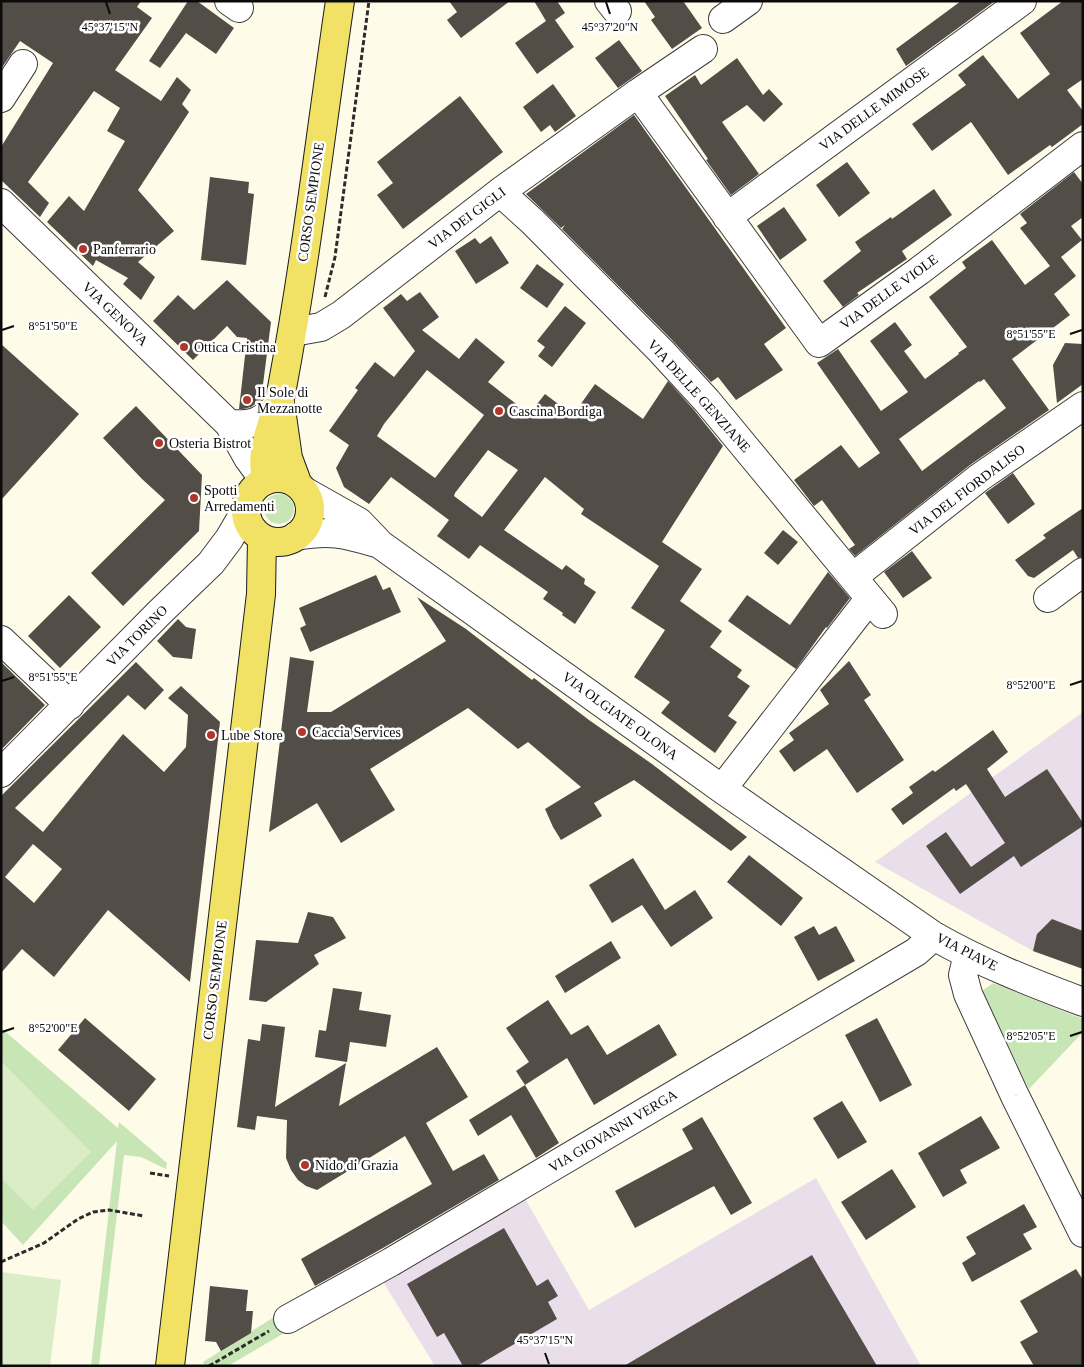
<svg xmlns="http://www.w3.org/2000/svg" width="1084" height="1367" font-family="'Times New Roman',serif">
<rect width="100%" height="100%" fill="#fefce8"/>
<path fill="#e9dee9" d="M1083,712V969L1033,951L875,862Z
M816,1178L921,1366H435L382,1280L524,1197L589,1310Z"/>
<path fill="#c8e5b5" d="M264 509a15 15 0 1 1 30 0a15 15 0 1 1-30 0Z
M993,983L1083,1019V1032L1029,1089L982,991Z
M1,1028L118,1128L119,1122L167,1163L166,1169L141,1157L124,1155L99,1366H91L117,1141L23,1245L1,1221Z
M282,1312L291,1329L228,1366H205L203,1362Z"/>
<path fill="#daedc6" d="M1,1061L91,1152L33,1210L1,1178Z
M2,1272L61,1280L50,1366H1Z"/>
<path fill="#524d47" fill-rule="evenodd" d="M1,1H141L137,7L152,18L115,70L161,101L177,77L191,90L182,104L189,112L138,190L174,231L138,262L155,277L141,300L123,284L128,278L96,260L93,266L47,222L69,196L84,211L125,141L107,131L120,108L94,91L28,182L49,203L40,217L1,180V147L53,63L20,41L1,69Z
M188,1H197L234,28L216,54L186,33L160,68L149,61Z
M449,1H510L461,38L447,20L457,12Z
M534,1H557L565,13L555,20L574,47L537,74L515,43L546,21Z
M644,1H683L702,28L672,49L651,20L655,17Z
M961,1H995L906,66L896,49Z
M1063,1H1083V79L1067,90L1083,111V124L1052,147L1050,145L1008,175L971,122L932,151L912,124L966,85L958,75L983,55L1018,99L1050,74L1020,33Z
M619,40L642,71L618,88L595,58Z
M737,58L763,95L769,89L783,104L764,122L747,105L722,122L759,174L731,195L706,160L708,159L665,96L695,75L701,85Z
M553,84L576,116L555,132L550,125L541,132L523,107Z
M460,96L503,152L403,229L377,195L393,183L377,162Z
M634,115L786,328L764,344L783,370L736,400L718,377L711,382L672,340L562,229L565,225L561,228L526,194Z
M847,162L870,193L839,217L816,185Z
M1074,172L1083,184V217L1071,226L1082,240L1061,257L1076,276L1054,294L1070,315L1012,359L1049,410L970,465L855,556L849,549L855,545L822,500L814,506L794,480L841,445L859,468L880,453L817,363L838,349L881,411L908,392L870,341L895,322L912,345L904,351L925,379L959,354L958,353L967,347L929,297L966,268L962,262L992,240L1025,285L1050,266L1020,228L1027,223L1020,214ZM984,379L1006,408L922,471L899,439L979,381L980,382Z
M210,177L249,182L248,193L254,194L246,265L201,260Z
M934,189L952,215L902,251L907,259L857,293L859,295L843,307L823,281L861,251L855,242L891,217L892,219Z
M784,207L807,240L780,260L757,226Z
M491,236L509,263L476,284L455,251L475,238L480,244Z
M537,264L564,284L547,308L520,288Z
M227,280L271,322L261,400L251,407L243,409H239L247,338L237,337L227,326L193,360L153,321L178,295L194,310Z
M420,292L439,317L422,330L459,359L476,338L505,362L488,382L529,414L545,394L573,415L595,384L643,419L668,381L694,410L723,446L662,542L702,569L680,601L722,631L710,647L742,670L737,677L750,686L728,716L737,722L715,753L661,713L670,702L634,677L665,630L631,608L659,566L581,514L584,509L545,477L504,530L562,570L566,565L585,579L584,584L596,592L575,624L562,615L563,613L543,599L548,592L480,545L469,559L437,536L449,520L391,477L369,504L344,487L336,468L349,445L329,431L358,390L355,388L375,362L394,377L415,351L383,308L401,294L407,301ZM427,370L484,415L435,478L377,436L384,424ZM488,450L518,470L482,517L454,496L455,493Z
M565,306L586,323L552,367L538,356L545,347L537,341Z
M1065,343L1083,344V384L1057,403L1053,365Z
M1,344L79,414L1,500Z
M136,406L202,475L199,531L123,606L91,573L165,500L142,479L103,438Z
M1013,473L1035,504L1008,524L985,493Z
M1083,508V557L1078,558L1073,550L1034,578L1028,576L1015,560L1046,538L1043,535Z
M783,530L798,542L778,565L764,553Z
M912,551L932,578L903,598L884,572Z
M828,572L850,598L827,628L826,627L796,669L728,621L747,595L790,625Z
M376,575L383,590L390,587L401,612L310,652L300,628L306,625L299,608Z
M69,595L101,627L60,668L28,636Z
M417,597L466,629L532,680L534,678L589,720L652,764L747,837L731,851L634,780L594,803L602,816L561,840L553,827L545,809L581,787L528,742L518,749L468,708L370,769L395,810L341,843L317,803L269,832L290,657L314,661L307,712H331L446,641Z
M178,619L186,627L196,629L192,659L173,657L157,641Z
M849,661L871,695L864,700L904,760L857,793L827,749L794,772L779,751L794,740L789,733L829,704L820,690Z
M1,662L45,705L1,750Z
M136,662L164,690L145,710L128,695L15,808L43,832L123,734L164,772L186,747L188,715L168,698L181,686L220,722L190,982L108,910L54,977L22,949L1,973V796ZM33,844L62,869L34,903L5,877Z
M993,730L1008,752L987,769L1005,797L1047,769L1083,823V826L1021,867L1014,856L960,894L926,846L946,832L971,867L1005,843L966,784L956,791L954,788L903,825L891,809L913,793L909,787L933,770L935,772Z
M749,855L803,898L781,926L727,882Z
M633,858L665,910L695,890L713,918L671,947L642,905L612,923L589,885Z
M308,912L333,917L346,938L314,955L319,964L266,1002L249,1000L256,940L298,943Z
M1052,919L1083,931V969L1033,951L1037,934Z
M814,926L819,935L836,926L855,961L818,981L794,937Z
M611,941L621,958L565,993L555,976Z
M333,988L362,992L359,1010L391,1015L386,1047L350,1042L347,1062L315,1057L319,1030L326,1031Z
M548,1000L571,1035L588,1025L607,1055L659,1024L677,1055L594,1105L567,1058L525,1085L516,1071L529,1062L506,1028Z
M85,1018L156,1079L129,1111L58,1050Z
M877,1018L912,1085L880,1102L845,1035Z
M262,1024L285,1027L275,1107L346,1063L339,1106L437,1047L468,1097L426,1123L453,1171L484,1154L499,1180L383,1248L315,1286L301,1259L432,1184L405,1136L317,1190L306,1186L298,1180L291,1170L286,1158L287,1120L257,1116L255,1130L237,1127L248,1039L260,1041Z
M525,1085L559,1143L536,1158L511,1115L478,1136L469,1120Z
M842,1101L867,1142L838,1159L813,1118Z
M981,1116L1000,1148L960,1170L967,1183L943,1197L918,1153Z
M702,1117L752,1203L731,1215L714,1186L635,1228L615,1191L693,1149L682,1129Z
M892,1169L916,1207L866,1240L841,1202Z
M1024,1204L1037,1227L1023,1234L1032,1249L972,1282L962,1263L976,1254L966,1237Z
M504,1228L537,1286L548,1279L558,1296L548,1302L557,1319L477,1366H463L444,1333L437,1337L407,1284Z
M812,1255L877,1366H624Z
M1076,1269L1083,1280V1366H1034L1020,1342L1038,1332L1020,1301Z
M210,1286L248,1290L246,1311H253L251,1333L221,1351L216,1342L205,1341Z"/>
<g fill="none" stroke-linecap="round" stroke-linejoin="round">
<defs>
<path id="minor" d="M229,1L239,8
M609,1L617,11
M723,19L748,1
M638,93L703,49
M1,98L23,64
M500,192L533,222L661,351L707,401L883,614
M1,203L229,424L248,458L265,481
M727,217L1022,1
M293,332L321,327L341,315L500,192L638,93L819,343L919,271L1083,146
M229,424C254,426 263,421 280,403
M304,491L359,522L381,545L722,789L934,936C981,963 1032,983 1083,1002
M296,536C329,530 344,533 376,543
M853,577L980,477L1083,406
M1048,598L1083,572
M1,640L70,705
M1,773L160,612L211,563L229,539L246,510
M722,789L870,598
M968,954L963,975L968,994L1015,1096L1083,1233
M288,1319L391,1262L916,952L934,936"/>
<path id="major" d="M281,409L288,458L298,485
M246 510a32 32 0 1 1 64 0a32 32 0 1 1-64 0Z
M267,480C257,449 277,418 282,388C306,260 321,130 340,1
M170,1366L261,594L262,538"/>
</defs>
<use href="#minor" stroke="#3d3d3d" stroke-width="30"/>
<use href="#major" stroke="#1b1b1b" stroke-width="30"/>
<path stroke="#2c2c2c" stroke-width="3" stroke-dasharray="5 2.5" stroke-linecap="butt" d="M325,297L335,257L369,1
M150,1173L169,1176
M1,1262L44,1243L78,1219L93,1212L109,1210L144,1216
M209,1366L269,1331"/>
<use href="#minor" stroke="#fff" stroke-width="28"/>
<use href="#major" stroke="#f1e165" stroke-width="28"/>
</g>
<path fill="none" stroke="#0a0a0a" stroke-width="2" d="M106,2L110,14M606,2L610,14M2,330L14,326M1070,334L1082,330M2,681L14,677M1070,685L1082,681M2,1032L14,1028M1070,1036L1082,1032M545,1353L549,1364"/>
<g fill="#b1362b" stroke="#fff" stroke-width="2">
<circle cx="83" cy="249" r="5"/>
<circle cx="184" cy="347" r="5"/>
<circle cx="247" cy="400" r="5"/>
<circle cx="499" cy="411" r="5"/>
<circle cx="159" cy="443" r="5"/>
<circle cx="194" cy="498" r="5"/>
<circle cx="302" cy="732" r="5"/>
<circle cx="211" cy="735" r="5"/>
<circle cx="305" cy="1165" r="5"/>
</g>
<g text-anchor="middle" dominant-baseline="central" stroke-width="5" stroke-linejoin="round" paint-order="stroke">
<g font-size="14" fill="#0a0a0a" stroke="#fff">
<text transform="translate(874 109) rotate(-36)">VIA DELLE MIMOSE</text>
<text transform="translate(311 202) rotate(-82)">CORSO SEMPIONE</text>
<text transform="translate(467 218) rotate(-37)">VIA DEI GIGLI</text>
<text transform="translate(889 292) rotate(-36)">VIA DELLE VIOLE</text>
<text transform="translate(115 314) rotate(44)">VIA GENOVA</text>
<text transform="translate(699 396) rotate(48)">VIA DELLE GENZIANE</text>
<text transform="translate(967 490) rotate(-37)">VIA DEL FIORDALISO</text>
<text transform="translate(137 636) rotate(-45)">VIA TORINO</text>
<text transform="translate(620 716) rotate(36)">VIA OLGIATE OLONA</text>
<text transform="translate(967 952) rotate(27)">VIA PIAVE</text>
<text transform="translate(215 980) rotate(-83)">CORSO SEMPIONE</text>
<text transform="translate(613 1131) rotate(-31)">VIA GIOVANNI VERGA</text>
</g>
<g font-size="14" fill="#0a0a0a" stroke="#fff" text-anchor="start">
<text x="93" y="249">Panferrario</text>
<text x="194" y="347">Ottica Cristina</text>
<text x="257" y="392">Il Sole di<tspan x="257" dy="16">Mezzanotte</tspan></text>
<text x="509" y="411">Cascina Bordiga</text>
<text x="169" y="443">Osteria Bistrot</text>
<text x="204" y="490">Spotti<tspan x="204" dy="16">Arredamenti</tspan></text>
<text x="312" y="732">Caccia Services</text>
<text x="221" y="735">Lube Store</text>
<text x="315" y="1165">Nido di Grazia</text>
</g>
</g>
<g font-size="12" text-anchor="middle" fill="#0a0a0a" stroke="#fff" stroke-width="5" stroke-linejoin="round" paint-order="stroke">
<text x="110" y="31">45°37'15"N</text>
<text x="610" y="31">45°37'20"N</text>
<text x="53" y="330">8°51'50"E</text>
<text x="1031" y="338">8°51'55"E</text>
<text x="53" y="681">8°51'55"E</text>
<text x="1031" y="689">8°52'00"E</text>
<text x="53" y="1032">8°52'00"E</text>
<text x="1031" y="1040">8°52'05"E</text>
<text x="545" y="1344">45°37'15"N</text>
</g>
<rect width="1084" height="1367" fill="none" stroke="#0a0a0a" stroke-width="5"/>
</svg>
